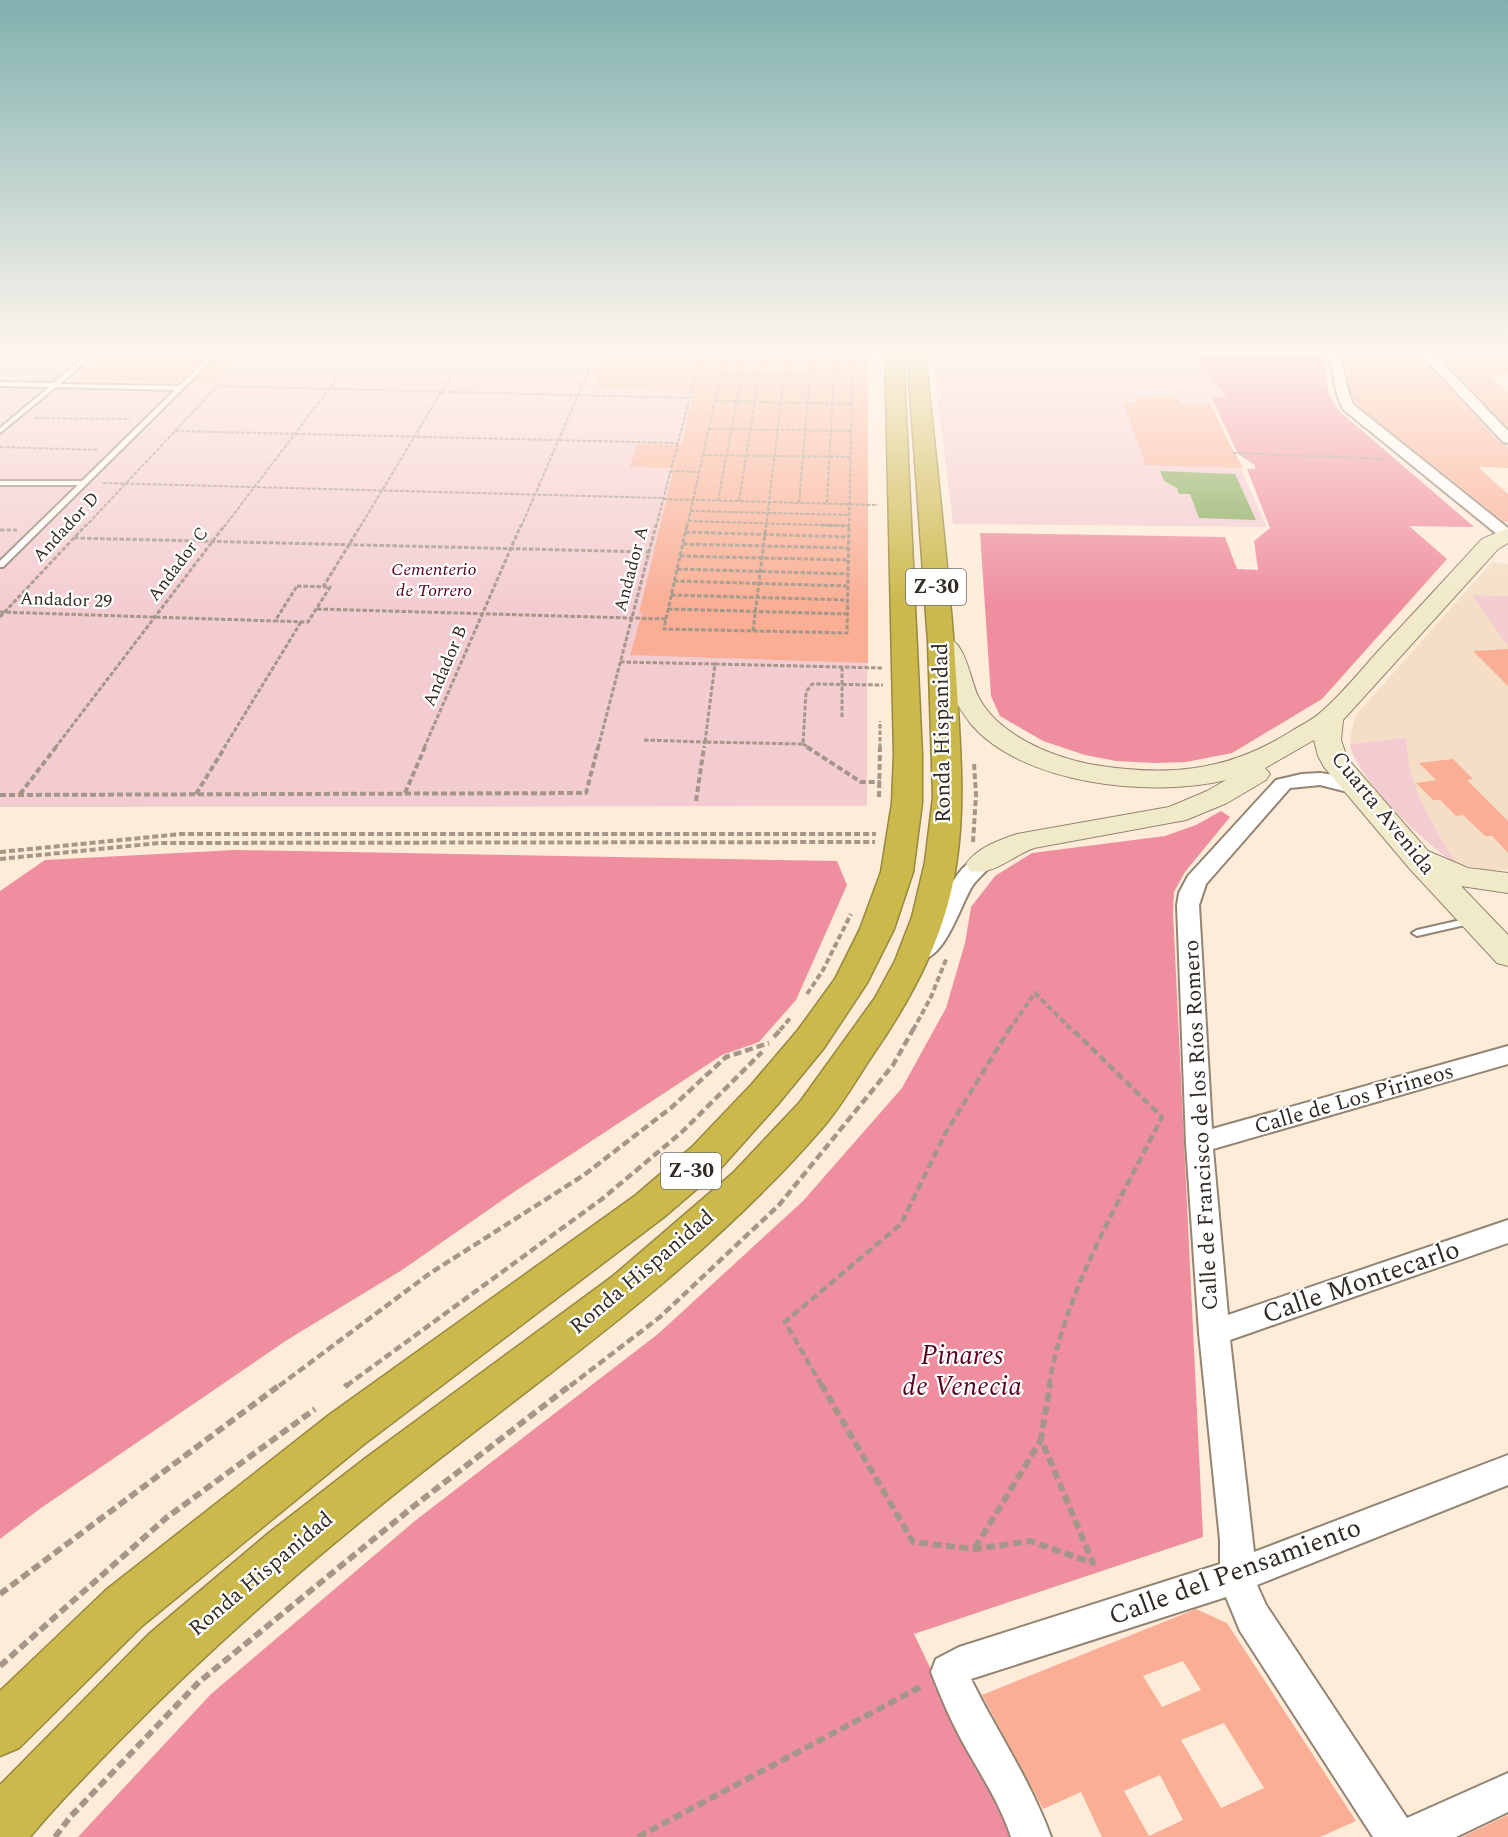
<svg xmlns="http://www.w3.org/2000/svg" width="1508" height="1837" font-family="Spectral,serif">
<rect width="100%" height="100%" fill="#feecd9"/>
<path fill="#f5dec6" d="M1492,562L1508,564V869L1489,871L1456,863L1428,816L1414,785L1406,753L1407,738L1350,744V738L1356,715Z"/>
<path fill="#f3ccd1" d="M0,351H868L867,806L0,807Z
M932,351H1319L1324,357L1328,392L1338,410L1474,527L1409,526L1247,469H1255V465L1238,454L1211,397H1208L1267,527L953,524Z
M1472,595L1508,596V645H1507Z
M1407,738C1405,784 1434,825 1456,863C1428,848 1354,776 1350,744Z"/>
<path fill="#ef8e9e" d="M932,351H1319L1324,357L1328,392L1338,410L1474,527L1409,526L1447,559L1322,699L1232,753L1186,762L1155,763L1116,761L1085,755L1043,741L1000,716L991,696L980,533L1225,537L1237,569L1258,570L1254,541L1270,528L1247,469H1255V465L1238,454L1211,397H1227L1193,355L933,356Z
M1221,811L1230,817L1185,872L1174,892L1173,912L1203,1537L914,1634L1011,1837H78L211,1694L416,1520L658,1334L803,1201L902,1088L946,1008L965,943L971,907L995,876L1032,853L1165,836L1196,825Z
M235,850L837,861L847,885L796,1000L759,1042L722,1055L514,1192L402,1270L287,1340L41,1508L0,1539V891L45,860Z"/>
<path fill="#84aa57" d="M1160,471L1235,474L1256,520L1199,518L1190,494H1179L1177,488L1164,481Z"/>
<path fill="#f9ae95" fill-rule="evenodd" d="M706,351H868V663L630,655L642,613H639L674,468L630,467L637,444L681,445L694,391L593,387L602,362H702Z
M1345,351H1416L1501,444L1505,445L1508,447V468L1478,467L1508,494V522L1503,521L1362,409L1353,398L1351,391Z
M1434,351H1497L1508,360V373L1490,375L1508,392V428Z
M184,354H209L179,382L78,380L104,357L178,359Z
M221,354L240,355L213,383H192Z
M1177,397L1181,404H1211L1228,441L1243,468L1146,465L1123,402L1138,403L1135,398Z
M1508,649V686L1473,651Z
M1453,759L1473,779L1467,780L1508,821V853L1492,836H1485L1463,815L1456,816L1440,800H1433L1416,783L1436,780L1419,763Z
M1196,1609L1227,1623L1356,1821L1320,1837H1102L1081,1792L1043,1809L982,1695ZM1183,1661L1201,1690L1162,1707L1143,1676ZM1224,1723L1264,1788L1221,1808L1181,1740ZM1160,1775L1183,1820L1149,1836L1124,1791Z
M1508,1815V1837H1462Z"/>
<g fill="none" stroke-linecap="round" stroke-linejoin="round">
<defs>
<path id="lane" d="M92,351H98L60,384L179,386L215,351H221L3,567H0V561L78,485H0V481H82L175,390L56,387L0,433V428L49,387L0,386V382L53,383Z
M1474,917L1479,920L1478,922L1417,936L1412,933L1417,930Z"/>
<path id="street" d="M1326,351H1338C1347,368 1344,388 1354,405L1508,528V541L1503,539L1344,410C1332,391 1336,370 1326,351Z
M1418,351H1431L1508,431V443L1503,442Z
M1499,351H1508V357Z
M1320,773C1333,775 1358,776 1366,788L1363,792L1356,794L1320,785L1290,788L1206,884L1199,905L1212,1129L1508,1046V1064L1213,1149L1228,1315L1508,1220V1243L1230,1340L1254,1552L1508,1455V1485L1257,1585L1266,1605L1407,1818L1508,1773V1812L1456,1837H1373L1240,1631L1226,1597L971,1679C997,1732 1031,1781 1051,1837H1011C1000,1803 979,1772 962,1741C950,1719 940,1695 931,1672L936,1659L959,1647L1220,1564V1540L1199,1333L1186,1143L1177,905L1179,893L1188,876L1276,780L1302,774Z
M981,857L989,859L992,864C986,872 978,878 973,885C959,906 944,968 912,959L908,954C913,947 919,943 924,936C942,914 950,865 981,857Z"/>
<path id="secondary" d="M1508,528V543L1498,549L1343,720L1341,740L1347,758L1428,851L1468,868L1508,873V893L1461,886L1508,935V966L1497,963L1409,868L1324,767L1318,756L1314,740L1265,768L1270,774L1266,780L1227,803L1186,820L1034,848C1012,856 994,876 970,871L966,864C977,848 999,840 1017,834L1169,807L1207,791L1226,780C1152,798 1022,785 970,723C962,712 954,700 949,687C946,677 945,666 940,656C937,651 932,647 929,642L932,637C966,628 968,677 979,698C999,735 1050,756 1089,764C1164,777 1225,773 1290,732C1300,726 1312,720 1321,712C1342,694 1361,670 1380,649C1414,613 1448,576 1482,539Z"/>
<path id="highway" d="M885,351H903L922,754V803L913,872L894,929L867,983L824,1048L778,1104L720,1169L664,1217L363,1445L142,1626L19,1748L0,1756V1691L106,1590L329,1415L636,1195L692,1147L752,1084L798,1030L835,979L860,929L881,872L892,803L894,754Z
M907,351H925C936,464 950,576 957,690C960,747 965,802 957,859C947,933 914,995 872,1056C856,1080 842,1105 824,1126C702,1268 547,1373 402,1488C303,1567 208,1650 120,1740C89,1772 58,1803 30,1837H0V1785L149,1634L270,1532L367,1457L613,1276L733,1173L800,1102L875,998L895,961L912,917L925,862L933,797L928,642Z"/>
</defs>
<use href="#lane" stroke="#948473" stroke-width="4"/>
<use href="#street" stroke="#948473" stroke-width="4"/>
<use href="#secondary" stroke="#948473" stroke-width="2"/>
<use href="#highway" stroke="#96883e" stroke-width="3"/>
<path stroke="#a49789" stroke-width="2" stroke-dasharray="4 1.5" stroke-linecap="butt" d="M482,351L719,356
M720,351L719,356L853,358
M853,359L876,360
M721,375L853,377
M217,386L689,398
M715,401L852,404
M35,418L130,419
M709,429L852,431
M175,431L678,443
M0,447L98,450
M1233,453L1387,459
M703,455L851,457
M670,471L699,472
M103,483L663,498
M663,499L878,505
M718,501L745,356
M739,501L763,351
M799,503L812,351
M827,503L835,351
M690,511L850,515
M688,521L850,526
M85,527L250,351
M224,527L358,351
M360,527L466,351
M521,527L597,351
M656,527L702,351
M687,527L725,356
M766,527L787,351
M849,527L853,351"/>
<path stroke="#a49789" stroke-width="3" stroke-dasharray="4.5 2" stroke-linecap="butt" d="M821,525L850,526
M0,530H17
M685,532L849,537
M74,538L649,552
M683,544L849,548
M680,556L849,560
M677,569L849,574
M674,581L849,586
M297,586L330,587L308,622L275,621Z
M323,587L361,525
M671,595L848,600
M317,609L666,619L664,629L847,633L849,525
M668,609L848,614
M0,612L275,621
M0,617L86,525
M666,619L687,525
M753,631L766,525
M620,662L715,664L705,742L803,744L806,692L812,684L883,685
M715,664L882,668
M842,667V719
M644,740L705,742L704,748
M803,744L810,748
M55,748L225,525
M224,748L301,622
M424,748L521,525
M598,748L656,525
M880,748V721"/>
<path stroke="#a49789" stroke-width="4" stroke-dasharray="6 3" stroke-linecap="butt" d="M807,747L861,782H881
M405,793L425,747
M20,794L56,747
M196,794L225,747
M0,795L586,793L598,747
M879,797L880,747
M696,801L704,747
M973,842L976,795L974,763
M0,852L181,834H876
M0,859L159,843L875,842
M807,994L823,970L851,914
M780,1030L791,1017
M913,1030L931,997L947,957
M1009,1030L1035,993L1072,1030"/>
<path stroke="#a49789" stroke-width="4.5" stroke-dasharray="8 4" stroke-linecap="butt" d="M774,1037L782,1028
M279,1386L429,1274L584,1175L672,1107L726,1057L769,1043
M346,1386L602,1199L682,1132L762,1052
M570,1386L660,1317L779,1205L893,1065L914,1028
M822,1386L785,1322L901,1224L945,1134L1010,1028
M1049,1386C1064,1292 1120,1201 1162,1117L1071,1028"/>
<path stroke="#a49789" stroke-width="6" stroke-dasharray="9 4.5" stroke-linecap="butt" d="M821,1384L913,1542L975,1549L1030,1541L1093,1563L1041,1439L1050,1384
M345,1387L348,1384
M975,1548L1041,1440
M0,1594L281,1384
M0,1666L166,1518L315,1409
M55,1837L71,1816L199,1682L414,1506L572,1384
M638,1837L924,1685"/>
<use href="#lane" fill="#fff" fill-rule="evenodd"/>
<use href="#street" fill="#fff" fill-rule="evenodd"/>
<use href="#secondary" fill="#f0eac9" fill-rule="evenodd"/>
<use href="#highway" fill="#ccb94b" fill-rule="evenodd"/>
</g>
<linearGradient id="sky" x2="0" y2="1"><stop stop-color="#80b0ae"/><stop offset="0.58" stop-color="#fff6ee"/><stop offset="1" stop-color="#fff6ee" stop-opacity="0"/></linearGradient>
<rect width="1508" height="608" fill="url(#sky)"/>
<g text-anchor="middle" dominant-baseline="central" stroke-width="4.5" stroke-linejoin="round" paint-order="stroke">
<g font-size="18" fill="#332c25" stroke="#fff">
<text transform="translate(66 527) rotate(-47)">Andador D</text>
<text transform="translate(178 564) rotate(-53)">Andador C</text>
<text transform="translate(631 569) rotate(-75)">Andador A</text>
<text transform="translate(66 600) rotate(2)">Andador 29</text>
<text transform="translate(445 666) rotate(-67)">Andador B</text>
</g>
<g font-size="18" font-style="italic" fill="#57001e" stroke="#fff">
<text x="434" y="569">Cementerio<tspan x="434" dy="21">de Torrero</tspan></text>
</g>
<g fill="#fff" stroke="#706b66" stroke-width="1.5">
<rect x="906" y="569" width="60" height="36" rx="4.5"/>
<rect x="661" y="1153" width="60" height="36" rx="4.5"/>
</g>
<g font-size="21" font-weight="bold" fill="#332c25">
<text x="936" y="587">Z-30</text>
<text x="691" y="1171">Z-30</text>
</g>
<g font-size="22" fill="#332c25" stroke="#fff">
<text transform="translate(942 733) rotate(-91)">Ronda Hispanidad</text>
<text transform="translate(1383 813) rotate(51)">Cuarta Avenida</text>
<text transform="translate(1354 1099) rotate(-16)">Calle de Los Pirineos</text>
<text transform="translate(1201 1125) rotate(-93)">Calle de Francisco de los Ríos Romero</text>
<text transform="translate(642 1272) rotate(-40)">Ronda Hispanidad</text>
<text transform="translate(261 1574) rotate(-40)">Ronda Hispanidad</text>
</g>
<g font-size="27" fill="#332c25" stroke="#fff">
<text transform="translate(1361 1282) rotate(-19)">Calle Montecarlo</text>
<text transform="translate(1235 1572) rotate(-20)">Calle del Pensamiento</text>
</g>
<g font-size="27" font-style="italic" fill="#57001e" stroke="#fff">
<text x="962" y="1356">Pinares<tspan x="962" dy="31">de Venecia</tspan></text>
</g>
</g>
</svg>
